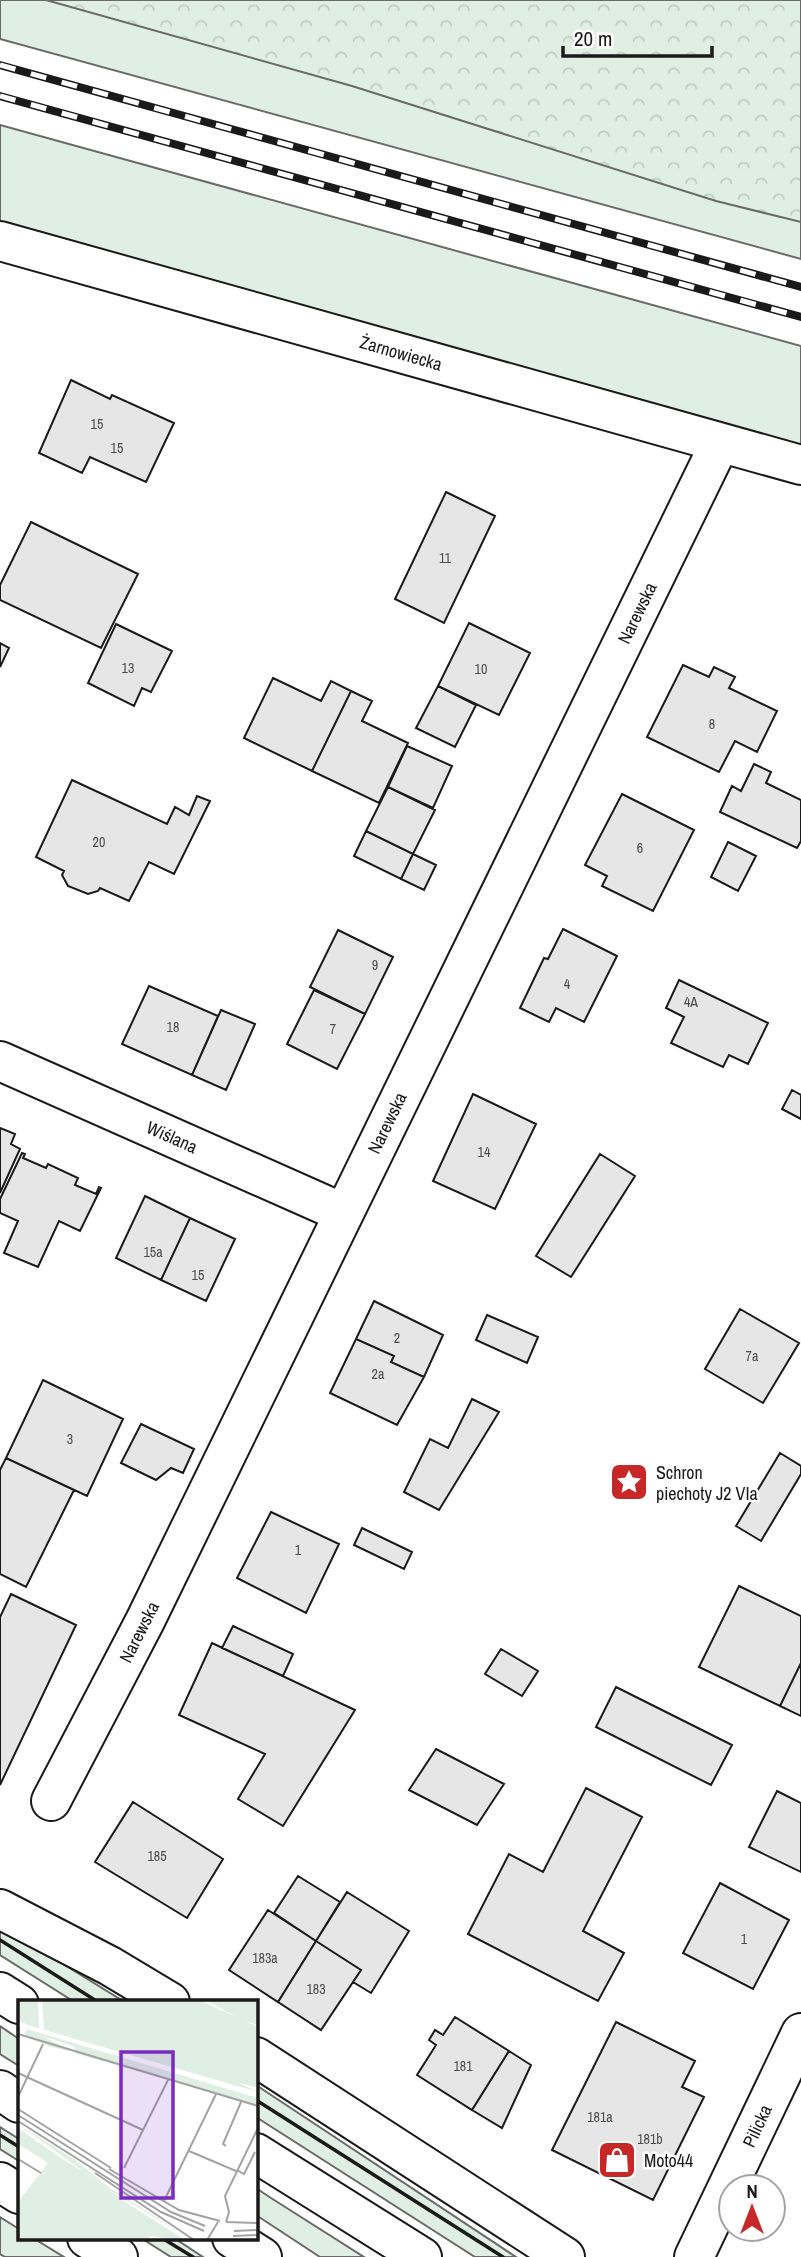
<svg xmlns="http://www.w3.org/2000/svg" width="801" height="2257" font-family="'Archivo Narrow',sans-serif">
<defs>
<pattern id="forest-crowns" width="20" height="18" patternUnits="userSpaceOnUse" patternTransform="scale(1.75)"><rect width="20" height="18" fill="#e0efe3"/><path d="M2 6a3 3 0 1 1 6 0M12 15a3 3 0 1 1 6 0" fill="none" stroke="#c0ccc2"/></pattern>
</defs>
<rect width="100%" height="100%" fill="#fff"/>
<path fill="#e0efe3" stroke="#6a6a6a" stroke-width="2" d="M0,0H330L801,162V259L0,39Z
M0,125L801,346V451L0,226Z
M0,1925L123,2001H73L0,1955Z
M0,2026L19,2039V2066L0,2054Z
M256,2085L516,2257H475L256,2117Z
M0,2127L19,2139V2161L0,2149Z
M256,2188L271,2198L364,2257H320L256,2215Z
M0,2217L19,2229V2238H33L64,2257H5L0,2254Z
M141,2238H174L203,2257H171Z"/>
<path fill="url(#forest-crowns)" stroke="#6a6a6a" stroke-width="2" d="M46,0H801V222L716,201L352,86Z"/>
<path fill="#e6e6e6" stroke="#1a1a1a" stroke-width="2" d="M71,380L110,399L112,395L174,423L146,482L90,457L82,473L39,453Z
M446,492L495,516L444,623L395,599Z
M31,522L138,574L101,648L0,600V585Z
M469,623L530,653L499,715L438,686Z
M116,624L172,651L151,692L142,688L134,706L88,683Z
M0,643L9,648L0,667Z
M683,665L709,677L714,667L735,677L729,688L777,711L757,752L735,741L719,772L647,737Z
M273,678L321,701L331,681L351,691L312,771L244,738Z
M438,686L476,705L455,747L416,728Z
M351,691L372,701L362,721L408,743L379,803L312,771Z
M407,746L452,766L433,808L388,787Z
M754,764L771,772L766,783L801,800V841L797,848L720,812L732,786L741,791Z
M72,780L167,824L175,807L189,815L197,796L210,801L174,874L149,862L129,901L100,888L98,891L88,894L68,886L62,875L64,871L36,857Z
M388,787L435,810L413,854L366,831Z
M622,794L694,830L653,911L602,886L607,876L585,865Z
M366,831L413,854L401,879L354,856Z
M728,842L756,856L738,891L711,877Z
M413,854L436,865L424,890L401,879Z
M563,929L617,956L584,1022L556,1008L549,1022L520,1008L544,958L548,959Z
M338,930L393,957L365,1014L310,987Z
M679,980L768,1023L748,1064L729,1055L723,1067L671,1043L684,1017L666,1008Z
M149,986L218,1016L192,1075L122,1044Z
M314,990L365,1014L337,1069L287,1044Z
M221,1010L255,1024L226,1090L192,1075Z
M792,1090L801,1095V1119L782,1109Z
M473,1094L536,1124L495,1209L433,1181Z
M0,1128L15,1134L11,1144L20,1149L0,1193Z
M22,1153L25,1154L23,1158L46,1168L48,1164L78,1178L75,1185L96,1194L99,1187L101,1188L80,1231L59,1221L38,1267L4,1253L18,1221L0,1213V1199Z
M600,1154L635,1176L571,1277L536,1256Z
M145,1196L190,1218L161,1280L116,1258Z
M190,1218L235,1239L206,1301L161,1280Z
M374,1301L443,1335L424,1377L391,1362L394,1356L356,1339Z
M740,1309L799,1343L763,1403L705,1369Z
M487,1315L538,1337L527,1363L476,1340Z
M356,1339L394,1356L391,1362L424,1377L397,1425L330,1393Z
M43,1380L123,1419L87,1496L6,1458Z
M472,1399L499,1412L439,1510L404,1492L430,1439L448,1448Z
M141,1424L194,1449L183,1473L171,1468L156,1480L121,1463Z
M780,1453L801,1466V1474L761,1541L736,1526Z
M6,1458L74,1490L26,1587L0,1574V1470Z
M271,1512L339,1544L306,1613L237,1578Z
M362,1528L412,1552L404,1569L354,1545Z
M739,1586L801,1616V1663L780,1706L699,1667Z
M11,1594L76,1625L0,1785V1617Z
M233,1626L293,1654L283,1676L222,1648Z
M212,1643L355,1710L283,1826L238,1799L265,1754L179,1715Z
M501,1649L538,1671L522,1696L485,1674Z
M801,1663V1716L780,1706Z
M616,1687L732,1745L711,1785L596,1727Z
M436,1749L504,1784L477,1825L409,1790Z
M586,1788L642,1817L583,1931L624,1953L598,2001L468,1934L509,1854L543,1872Z
M777,1791L801,1803V1872L749,1847Z
M133,1802L223,1859L187,1918L95,1862Z
M298,1876L340,1902L316,1941L274,1913Z
M720,1883L789,1920L753,1989L683,1953Z
M347,1892L409,1931L371,1993L353,1982L361,1970L316,1941Z
M268,1910L316,1941L278,2002L229,1970Z
M316,1941L361,1970L321,2030L278,2002Z
M455,2017L509,2051L472,2110L417,2075L436,2045L429,2040L435,2030L443,2035Z
M616,2022L695,2061L682,2087L704,2097L653,2200L552,2150Z
M509,2051L531,2065L502,2128L472,2110Z"/>
<g fill="none" stroke-linecap="round" stroke-linejoin="round">
<defs>
<path id="minor" d="M0,241L801,465
M0,1061L343,1213
M51,1801L145,1621L720,443
M694,2257L801,2033"/>
<path id="secondary" d="M0,1909L110,1966L170,2002
M0,1992L19,2004
M256,2057L565,2257
M0,2090L19,2103
M256,2153L422,2257
M0,2182L19,2194
M87,2238L118,2257
M232,2238L262,2257"/>
</defs>
<use href="#minor" stroke="#1a1a1a" stroke-width="42"/>
<use href="#secondary" stroke="#1a1a1a" stroke-width="42"/>
<use href="#minor" stroke="#fff" stroke-width="38"/>
<use href="#secondary" stroke="#fff" stroke-width="38"/>
<defs>
<path id="rail" d="M0,65L801,287
M0,96L801,317"/>
</defs>
<use href="#rail" stroke="#1a1a1a" stroke-width="8"/>
<use href="#rail" stroke="#fff" stroke-width="5" stroke-dasharray="16" stroke-linecap="butt"/>
<path stroke="#1a1a1a" stroke-width="3.5" d="M0,1940L98,2002
M256,2100L503,2257
M0,2135L19,2147
M162,2238L193,2257"/>
</g>
<defs>
<symbol id="sight-square" viewBox="-11 -11 22 22"><rect x="-9" y="-9" width="18" height="18" rx="4" fill="#c62828" stroke="#fff"/><path d="M0-6L1.8-2.2L6-1.7L2.9 1.2L3.7 5.4L0 3.3L-3.7 5.4L-2.9 1.2L-6-1.7L-1.8-2.2Z" fill="#fff"/></symbol>
<symbol id="shop-square" viewBox="-11 -11 22 22"><rect x="-9" y="-9" width="18" height="18" rx="4" fill="#c62828" stroke="#fff"/><path d="M-5-2.5h2.3a2.7 3.5 0 0 1 5.4 0H5L5.5 6h-11ZM-1.5-2.5h3a1.5 2.3 0 0 0-3 0Z" fill="#fff"/></symbol>
</defs>
<g fill-rule="evenodd">
<use href="#sight-square" x="607" y="1460" width="44" height="44"/>
<use href="#shop-square" x="595" y="2138" width="44" height="44"/>
</g>
<g text-anchor="middle" dominant-baseline="central" stroke-width="5" stroke-linejoin="round" paint-order="stroke">
<g font-size="14" fill="#4d4d4d">
<text x="97" y="424">15</text>
<text x="117" y="448">15</text>
<text x="445" y="558">11</text>
<text x="128" y="668">13</text>
<text x="481" y="669">10</text>
<text x="712" y="724">8</text>
<text x="99" y="842">20</text>
<text x="640" y="848">6</text>
<text x="375" y="965">9</text>
<text x="567" y="984">4</text>
<text x="691" y="1002">4A</text>
<text x="173" y="1027">18</text>
<text x="333" y="1029">7</text>
<text x="484" y="1152">14</text>
<text x="153" y="1252">15a</text>
<text x="198" y="1275">15</text>
<text x="397" y="1338">2</text>
<text x="752" y="1356">7a</text>
<text x="378" y="1374">2a</text>
<text x="70" y="1439">3</text>
<text x="298" y="1550">1</text>
<text x="157" y="1856">185</text>
<text x="744" y="1939">1</text>
<text x="265" y="1958">183a</text>
<text x="316" y="1989">183</text>
<text x="463" y="2066">181</text>
<text x="600" y="2117">181a</text>
<text x="650" y="2139">181b</text>
</g>
<g font-size="18" fill="#1a1a1a" stroke="#fff">
<text transform="translate(401 353) rotate(16)">Żarnowiecka</text>
<text transform="translate(637 613) rotate(-64)">Narewska</text>
<text transform="translate(387 1123) rotate(-64)">Narewska</text>
<text transform="translate(172 1137) rotate(24)">Wiślana</text>
<text transform="translate(139 1632) rotate(-63)">Narewska</text>
<text transform="translate(757 2126) rotate(-65)">Pilicka</text>
</g>
<g font-size="18" fill="#1a1a1a" stroke="#fff" text-anchor="start">
<text x="656" y="1472">Schron<tspan x="656" dy="21">piechoty J2 VIa</tspan></text>
<text x="644" y="2160">Moto44</text>
</g>
</g>
<g transform="translate(18 2000)">
<rect width="240" height="240" fill="#fff"/>
<path d="M0,0H20L21,28L204,75L240,92L16,27L0,21ZM9,29L240,98V105L56,53L57,47L25,36L53,51L33,47L6,36ZM0,124L56,159L92,188L174,240L91,190ZM0,128L90,191L167,240H146L133,232L130,240H0V202L30,163L0,144Z" fill="#e0efe3"/>
<path d="M24,0H181L192,5L240,27V88L26,29ZM187,0H240V25L224,20ZM0,131L72,176L106,201V207L76,193L60,178L56,197L35,182L33,167L24,179L35,163L0,140ZM5,194L38,198L42,215L32,207H12L7,214L2,210ZM111,206L150,229V235L158,240L134,236L114,240L122,220L109,210ZM72,216L84,220L77,234L55,240L60,222Z" fill="#e0efe3"/>
<path fill="none" stroke="#a3a3a3" stroke-width="2" d="M0,34L240,106M0,73L125,130M0,97L25,44M0,109L93,168M0,115L153,212L187,226M0,121L143,212L186,231M208,146L205,144L223,102M171,151L218,171M0,159L23,173M106,168L150,80M91,169L161,210L202,221M219,170L226,174L237,152M77,173L176,240M146,201L198,94M208,222L211,212L207,196L240,128M208,222L240,223M216,231L240,230M215,236L240,235M189,240L200,222"/>
<path fill="#7b2cbf" fill-opacity="0.15" stroke="#7b2cbf" stroke-width="3.5" d="M103,52H155V198H103Z"/>
<rect width="240" height="240" fill="none" stroke="#1a1a1a" stroke-width="3.5"/>
</g>
<g transform="translate(752 2208)"><circle r="33" fill="#ffffff" stroke="#a3a3a3" stroke-width="2"/>
<path d="M0-5L12 26L0 18L-12 26Z" fill="#c62828"/>
<text y="-10" font-size="19" font-weight="bold" text-anchor="middle" fill="#1a1a1a">N</text>
</g>
<path d="M563 46v10h149v-10" fill="none" stroke="#1a1a1a" stroke-width="3.5"/>
<text x="574" y="46" font-size="21" fill="#1a1a1a" stroke="#ffffff" stroke-width="5" paint-order="stroke">20 m</text>
</svg>
